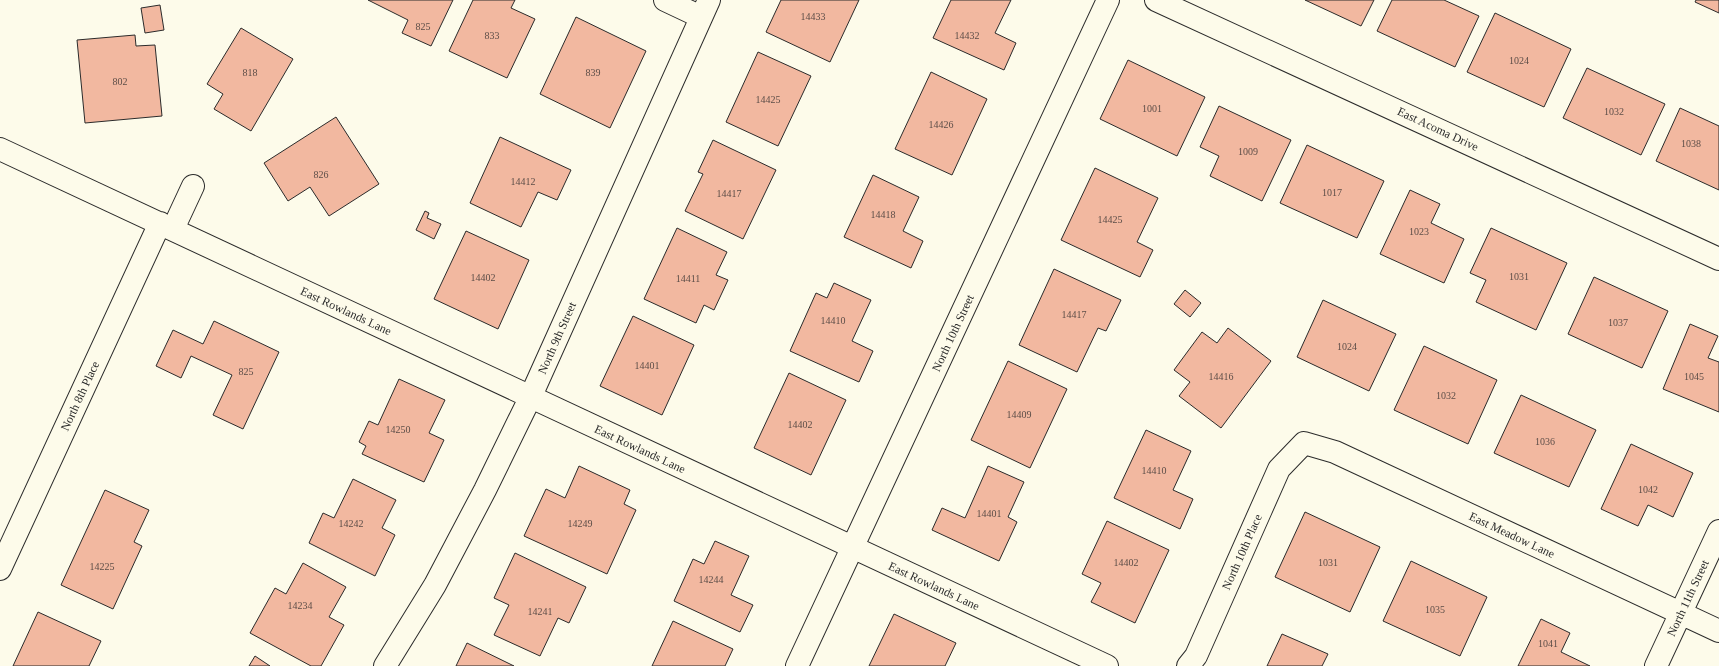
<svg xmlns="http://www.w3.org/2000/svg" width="1719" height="666" font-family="Georgia,serif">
<rect width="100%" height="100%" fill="#fdfbea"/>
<path fill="#f2b8a0" stroke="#2b2b2b" d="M368,0H453L431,46L402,33L408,20Z
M473,0H515L511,8L535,19L507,78L449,51Z
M781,0H859L830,62L766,32Z
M951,0H1011L995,33L1016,43L1004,70L933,38Z
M1305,0H1374L1361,26Z
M1392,0H1444L1479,16L1455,67L1377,31Z
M1696,0H1719V13L1695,2Z
M160,5L164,30L145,33L141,8Z
M1495,13L1571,49L1544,107L1467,72Z
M576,17L646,51L610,128L540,94Z
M241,28L293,59L251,131L214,109L223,94L207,84Z
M135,35L136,46L155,45L162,116L85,123L77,40Z
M758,52L811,76L778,146L726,122Z
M1128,60L1205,97L1177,156L1100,119Z
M1587,68L1665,104L1641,155L1563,118Z
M931,72L987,99L952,175L895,149Z
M1219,106L1291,140L1262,201L1210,176L1219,156L1200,147Z
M1680,108L1719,126V190L1656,161Z
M336,117L379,184L329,216L310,187L288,201L264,163Z
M500,137L571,170L557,200L538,192L521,227L470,203Z
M713,140L776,170L743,239L685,211L703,174L698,172Z
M1307,145L1384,181L1357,238L1280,203Z
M1095,168L1158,198L1137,242L1153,250L1140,277L1061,240Z
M873,175L919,197L903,231L923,241L911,268L844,237Z
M1410,190L1440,204L1431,223L1464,239L1444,283L1380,254Z
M425,211L429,213L427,218L441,224L434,239L416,230Z
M677,228L727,252L716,275L728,280L714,310L704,305L696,323L644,299Z
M1491,228L1567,263L1536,330L1476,302L1486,280L1470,273Z
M466,231L529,260L498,329L434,299Z
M1054,269L1121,300L1106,331L1098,328L1077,372L1019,345Z
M1594,277L1668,311L1642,368L1568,334Z
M834,283L871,300L852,341L873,351L859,382L790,351L816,293L827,298Z
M1185,290L1201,303L1190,317L1174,304Z
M1323,300L1396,334L1369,391L1297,357Z
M633,316L694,345L662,415L600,386Z
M214,321L279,352L243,429L213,415L232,375L191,356L181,378L156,366L173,330L203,344Z
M1690,324L1718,336L1708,358L1719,362V412L1663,389Z
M1228,328L1271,361L1221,428L1179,396L1190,382L1174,370L1202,332L1217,343Z
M1424,346L1497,380L1468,444L1394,410Z
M1008,361L1067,389L1030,468L971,440Z
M789,373L846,400L811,475L754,448Z
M399,379L445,400L429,433L444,440L424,482L362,454L366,446L359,442L369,421L378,425Z
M1521,395L1596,430L1569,487L1494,453Z
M1146,430L1191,451L1173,490L1193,499L1180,529L1114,498Z
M1631,444L1693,473L1673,517L1648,505L1638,526L1601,509Z
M579,466L630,490L624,504L636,510L607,574L524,536L546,489L565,498Z
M988,466L1024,482L1008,517L1017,522L999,561L932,530L942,508L965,518Z
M353,479L396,500L382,528L395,535L375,576L309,543L323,513L334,518Z
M105,490L149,510L134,542L142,546L113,609L61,585Z
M1305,512L1380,547L1350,612L1275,577Z
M1107,521L1169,550L1135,623L1091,602L1101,583L1082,574Z
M715,541L749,556L731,595L753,605L740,632L674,601L693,559L704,564Z
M515,553L586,587L569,623L558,618L540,656L494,635L509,605L494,598Z
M1411,561L1487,597L1460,656L1383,621Z
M303,563L346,587L329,617L344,625L321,666H311L250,633L275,588L286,594Z
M38,612L101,641L89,666H13Z
M894,614L956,643L945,666H869Z
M1541,619L1570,633L1561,652L1590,666H1518Z
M673,621L733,649L725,666H652Z
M1282,634L1328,654L1322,666H1267Z
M467,643L514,666H456Z
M255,656L270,666H249Z"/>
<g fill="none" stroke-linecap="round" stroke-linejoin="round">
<defs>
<path id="minor" d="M665,0L701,17
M1156,0L1719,259
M0,149L1107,666
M173,229L193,186
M0,569L160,223
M385,666L435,585L485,490L530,398L709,0
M797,666L1108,0
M1188,666L1196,656L1279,469L1304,443L1335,452L1719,631
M1656,666L1719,531"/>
</defs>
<use href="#minor" stroke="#2b2b2b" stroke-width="24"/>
<use href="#minor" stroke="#fdfbea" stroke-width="22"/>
</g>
<g text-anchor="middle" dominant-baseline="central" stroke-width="3" stroke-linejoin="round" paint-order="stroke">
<g font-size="10" fill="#5d4e48">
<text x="813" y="16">14433</text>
<text x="423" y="26">825</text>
<text x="492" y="35">833</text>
<text x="967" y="35">14432</text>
<text x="1519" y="60">1024</text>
<text x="250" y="72">818</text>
<text x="593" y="72">839</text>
<text x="120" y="81">802</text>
<text x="768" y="99">14425</text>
<text x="1152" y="108">1001</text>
<text x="1614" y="111">1032</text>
<text x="941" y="124">14426</text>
<text x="1691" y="143">1038</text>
<text x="1248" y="151">1009</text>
<text x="321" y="174">826</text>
<text x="523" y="181">14412</text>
<text x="1332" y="192">1017</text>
<text x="729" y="193">14417</text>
<text x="883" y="214">14418</text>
<text x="1110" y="219">14425</text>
<text x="1419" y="231">1023</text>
<text x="1519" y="276">1031</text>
<text x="483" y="277">14402</text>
<text x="688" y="278">14411</text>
<text x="1074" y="314">14417</text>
<text x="833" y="320">14410</text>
<text x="1618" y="322">1037</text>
<text x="1347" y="346">1024</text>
<text x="647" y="365">14401</text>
<text x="246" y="371">825</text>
<text x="1221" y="376">14416</text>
<text x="1694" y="376">1045</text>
<text x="1446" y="395">1032</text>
<text x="1019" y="414">14409</text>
<text x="800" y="424">14402</text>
<text x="398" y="429">14250</text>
<text x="1545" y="441">1036</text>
<text x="1154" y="470">14410</text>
<text x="1648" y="489">1042</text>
<text x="989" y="513">14401</text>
<text x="351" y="523">14242</text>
<text x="580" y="523">14249</text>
<text x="1126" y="562">14402</text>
<text x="1328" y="562">1031</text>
<text x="102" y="566">14225</text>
<text x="711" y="579">14244</text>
<text x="300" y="605">14234</text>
<text x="1435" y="609">1035</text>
<text x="540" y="611">14241</text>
<text x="1548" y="643">1041</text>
</g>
<g font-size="12" fill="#2b2b2b" stroke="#fdfbea">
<text transform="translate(1438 129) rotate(25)">East Acoma Drive</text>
<text transform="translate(346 311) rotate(25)">East Rowlands Lane</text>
<text transform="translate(953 333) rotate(-65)">North 10th Street</text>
<text transform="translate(557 338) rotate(-66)">North 9th Street</text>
<text transform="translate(80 396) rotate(-65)">North 8th Place</text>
<text transform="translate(640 449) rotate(25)">East Rowlands Lane</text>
<text transform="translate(1512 535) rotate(25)">East Meadow Lane</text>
<text transform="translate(1242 552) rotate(-66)">North 10th Place</text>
<text transform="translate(934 586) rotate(25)">East Rowlands Lane</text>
<text transform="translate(1688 598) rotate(-65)">North 11th Street</text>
</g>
</g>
</svg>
